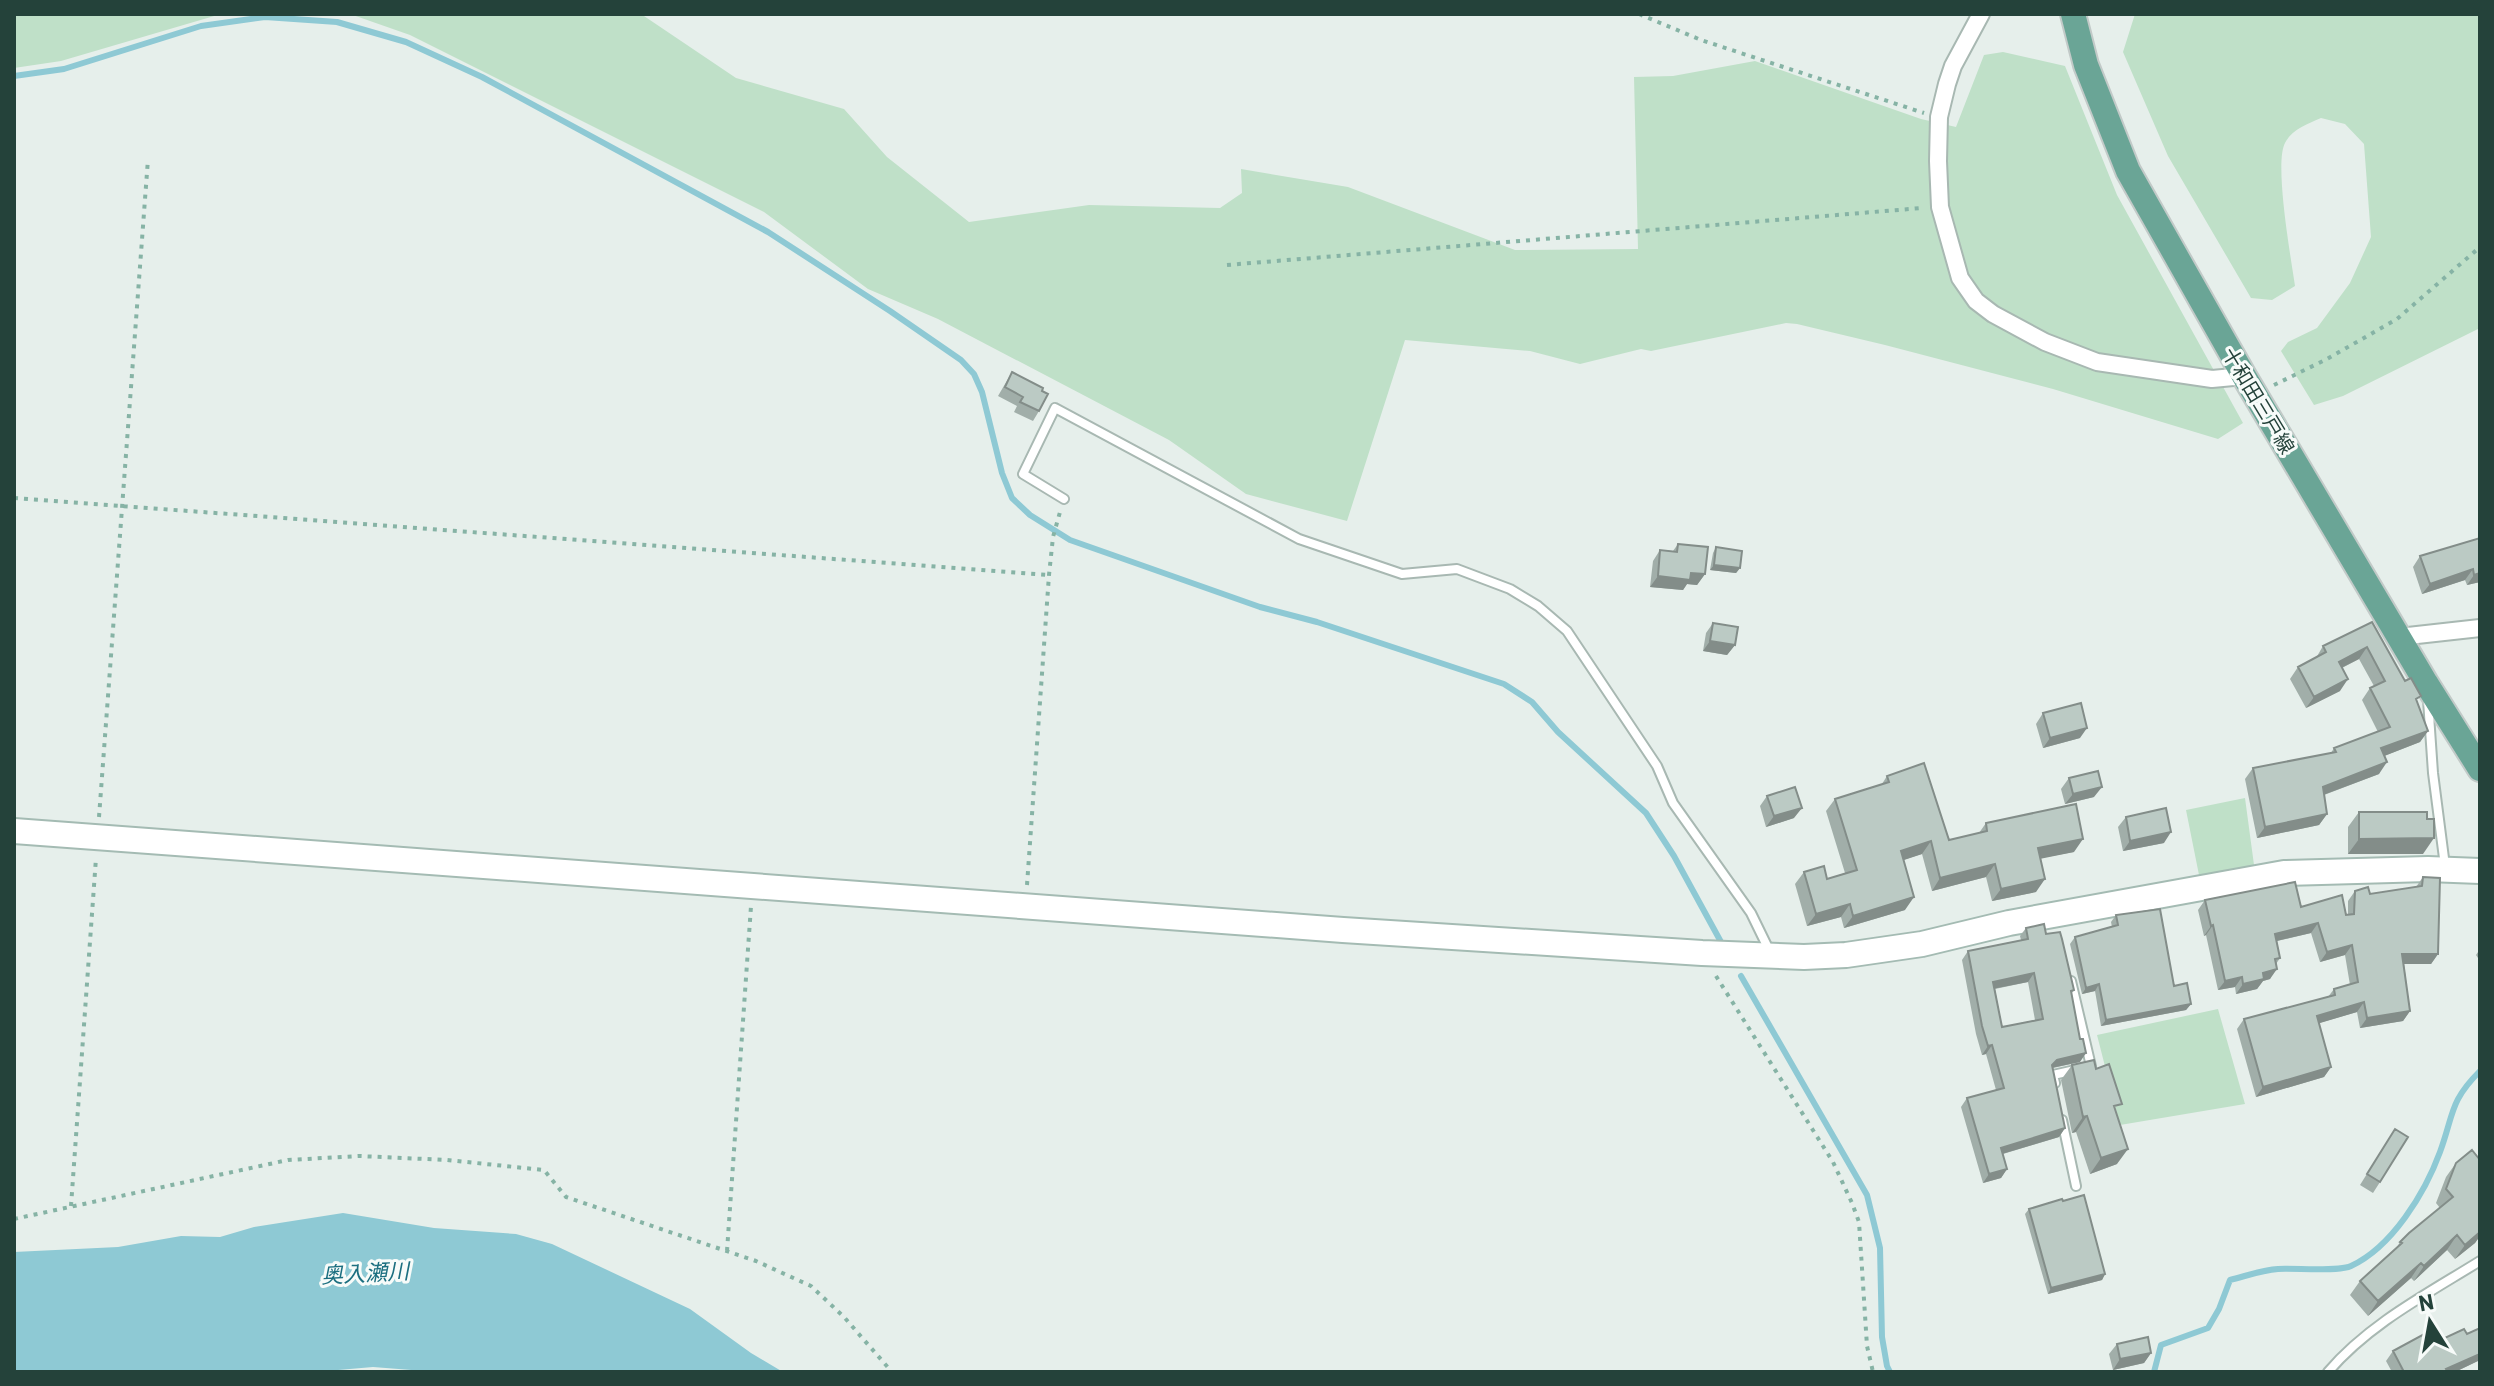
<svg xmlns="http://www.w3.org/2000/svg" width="2494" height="1386" font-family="Barlow,'Noto Sans JP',sans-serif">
<rect width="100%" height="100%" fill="#e6efeb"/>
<path fill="#bfe0c8" d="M14,14H221L61,61L14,68Z
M350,14H641L736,78L844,109L887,157L969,222L1089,205L1220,208L1242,193L1241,169L1348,187L1515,250L1638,249L1634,77L1673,76L1755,61L1921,119L1956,127L1984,55L2003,52L2065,66L2117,195L2243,423L2218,439L2053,389L1885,345L1797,324L1786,323L1651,351L1641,349L1580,364L1530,351L1405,340L1347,521L1246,494L1169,440L938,319L868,289L764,212L410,35Z
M2135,14H2480V328L2343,396L2314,405L2281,351L2288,342L2317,328L2350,283L2371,237L2364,144L2345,124L2321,118C2308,124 2292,129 2285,143C2274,164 2291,258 2295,286L2272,300L2251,298L2168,156L2123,52Z
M2245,798L2254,865L2199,875L2186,810Z
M2218,1009L2245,1104L2120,1125L2097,1035Z"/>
<path fill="#8ec9d4" d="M343,1213L434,1228L516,1234L552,1244L690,1309L751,1353L783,1372H437L373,1367L315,1372H14V1252L118,1247L181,1236L220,1237L254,1227Z"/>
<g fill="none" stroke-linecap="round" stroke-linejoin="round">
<path stroke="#8ec9d4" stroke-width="6" d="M14,76L64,69L201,26L265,17L337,22L406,42L482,77L768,232L890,311L961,360L974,374L982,392L1002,473L1012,498L1030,515L1070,540L1260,607L1317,622L1504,684L1532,702L1558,732L1646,813L1674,856L1721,942
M1741,976L1867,1195L1880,1248L1882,1337L1887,1366L1890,1372
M2154,1372L2161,1345L2208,1328L2219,1309L2230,1280C2246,1276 2262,1270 2278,1269C2296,1268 2338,1272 2351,1266C2392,1247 2425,1193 2440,1152C2454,1114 2449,1102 2480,1071"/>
<defs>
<path id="lane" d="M1064,499L1023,474L1055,408L1299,539L1402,574L1457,569L1510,589L1538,606L1567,631L1657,766L1673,803L1751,913L1770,952
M2428,700L2433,773L2445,866
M2071,981L2091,1066L2088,1067
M2055,1083L2053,1075L2075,1070
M2062,1120L2076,1186
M2328,1372C2369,1324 2427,1294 2480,1261"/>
<path id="street" d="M1981,14L1953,66L1947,84L1939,117L1938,161L1940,207L1960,278L1976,301L1993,314L2045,342L2097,362L2212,379L2244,376
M2399,637L2480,628"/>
<path id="secondary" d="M14,831L1343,930L1702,953L1804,957L1846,955L1922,944L2009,923L2284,873L2428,869L2480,871"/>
<path id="primary" d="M2073,14L2086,65L2128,171L2244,376L2426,683L2480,769"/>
</defs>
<use href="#lane" stroke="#a8b8b2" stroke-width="12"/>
<use href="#street" stroke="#a8b8b2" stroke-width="20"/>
<use href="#secondary" stroke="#a4bbb3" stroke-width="28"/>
<use href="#primary" stroke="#c2cac8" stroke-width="28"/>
<path stroke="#86b3a5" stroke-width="4" stroke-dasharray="4 6" stroke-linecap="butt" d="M1639,14L1701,40L1924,113
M1227,265L1922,208
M2274,385L2327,359L2397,319L2480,247
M14,498L1049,575
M99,817L148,159
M1027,885L1049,575L1053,537L1060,512
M1716,976L1833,1162L1852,1203L1859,1222L1867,1346L1873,1372
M71,1206L96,858
M14,1219L288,1160L359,1156L447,1160L544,1170L566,1197L756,1261L811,1286L844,1317L892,1372
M727,1251L751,906"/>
<use href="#lane" stroke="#fff" stroke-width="8"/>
<use href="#street" stroke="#fff" stroke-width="16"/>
<use href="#secondary" stroke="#fff" stroke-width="24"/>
<use href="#primary" stroke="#6aa596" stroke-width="24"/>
</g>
<path fill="#a1aea9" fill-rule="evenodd" d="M1012,372L1042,391L1039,411L1033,421L1014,412L1017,406L998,396Z
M2480,538V582L2467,585L2465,580L2422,594L2413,567L2420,556Z
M1678,544L1705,574L1697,585L1687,584L1683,590L1650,587L1653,561L1660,550L1673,551Z
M1716,547L1740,568L1736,573L1710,570L1713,553Z
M2372,622L2417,702L2428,731L2420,742L2384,756L2379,774L2324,795L2327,814L2319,825L2257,838L2245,779L2253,768L2331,753L2334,748L2378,732L2362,700L2370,688L2374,686L2359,659L2342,668L2340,691L2306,708L2290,679L2298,667L2316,658L2323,646Z
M1713,623L1735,645L1727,655L1703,651L1706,633Z
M2043,713L2080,738L2043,748L2036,724Z
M1887,776L1949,840L1979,833L1986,823L2074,852L2041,858L2036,892L1992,901L1986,877L1932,891L1922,854L1903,860L1905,910L1844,928L1841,917L1807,926L1795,884L1804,872L1827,879L1845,873L1826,811L1835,799L1882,784Z
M2069,778L2094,797L2065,804L2061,789Z
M1767,796L1794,818L1766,827L1760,806Z
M2359,812L2423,854H2348V827Z
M2126,817L2164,843L2123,851L2118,827Z
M2423,877L2438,954L2431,964H2404L2410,1011L2403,1021L2360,1028L2357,1012L2319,1023L2331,1067L2324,1077L2256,1097L2237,1029L2244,1019L2328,997L2334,989L2350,985L2345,955L2320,962L2311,933L2277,941L2280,958L2276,964L2270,979L2263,981L2257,989L2236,994L2235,987L2218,990L2206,935L2204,936L2198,910L2205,900L2301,907L2348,914V901L2355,891L2370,894L2416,887Z
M2116,915L2174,986L2191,1004L2186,1010L2101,1026L2095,991L2082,994L2070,944L2075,937L2112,927L2111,922Z
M2026,928L2046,934L2074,990L2071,994L2080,1062L2053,1068L2065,1128L2059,1137L2003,1154L2007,1169L2001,1178L1983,1183L1961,1107L1967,1098L1996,1090L1986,1054L1982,1055L1976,1034L1962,960L1968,951L2021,940L2020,936ZM2028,982L2035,1020L2002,1027L1995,989Z
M2480,949V961L2476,955Z
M2072,1065L2096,1069L2116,1112L2117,1164L2090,1174L2076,1132L2072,1133L2061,1080Z
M2395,1129L2380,1182L2373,1193L2360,1185Z
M2480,1160V1236L2475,1243L2455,1259L2447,1250L2414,1281L2411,1278L2368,1316L2350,1295L2360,1281L2396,1249L2400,1242L2440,1208L2436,1203L2446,1177L2456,1163Z
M2029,1209L2105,1274L2102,1280L2048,1294L2025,1214Z
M2117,1344L2151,1353L2144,1363L2113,1370L2109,1354Z
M2432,1344L2480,1360L2455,1372H2392L2386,1361L2393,1351Z"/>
<path fill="#838d89" d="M1714,565L1740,568L1736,573L1710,570Z
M2473,569L2465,580L2422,594L2430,584Z
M1691,573L1705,574L1697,585L1687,584L1683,590L1650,587L1658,576Z
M2480,573V582L2467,585L2474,575Z
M1710,641L1735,645L1727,655L1703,651Z
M2367,647L2359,659L2331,673L2339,662Z
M2348,679L2340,691L2306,708L2314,697Z
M2087,728L2080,738L2043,748L2050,738Z
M2428,731L2420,742L2374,760L2381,748Z
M2387,762L2379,774L2315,798L2323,787Z
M2102,787L2094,797L2065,804L2073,794Z
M1802,808L1794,818L1766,827L1774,816Z
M2327,814L2319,825L2257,838L2265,827Z
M2171,832L2164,843L2123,851L2130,841Z
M2434,838L2423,854H2348L2359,839Z
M2083,839L2074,852L2030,861L2038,848Z
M1931,841L1922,854L1892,864L1901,851Z
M1995,864L1986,877L1932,891L1940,878Z
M2045,879L2036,892L1992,901L2001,889Z
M1914,897L1905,910L1844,928L1853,916Z
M1850,904L1841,917L1807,926L1816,914Z
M2318,923L2311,933L2268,943L2275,934Z
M2213,925L2206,935L2204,936L2211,926Z
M2352,945L2345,955L2320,962L2327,952Z
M2402,954H2438L2431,964H2395Z
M2277,969L2270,979L2263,981L2257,989L2236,994L2243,984L2263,973Z
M2034,973L2028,982L1987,990L1993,982Z
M2242,977L2235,987L2218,990L2225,981Z
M2099,984L2095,991L2082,994L2086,988Z
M2364,1002L2357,1012L2310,1026L2317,1016Z
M2191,1004L2186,1010L2101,1026L2106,1020Z
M2410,1011L2403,1021L2360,1028L2367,1018Z
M1992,1045L1986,1054L1982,1055L1988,1046Z
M2086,1053L2080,1062L2051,1068L2052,1065L2057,1060Z
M2331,1067L2324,1077L2256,1097L2263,1087Z
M2087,1116L2076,1132L2072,1133L2083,1117Z
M2065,1128L2059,1137L1995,1156L2001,1148Z
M2128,1149L2117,1164L2090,1174L2101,1158Z
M2007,1169L2001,1178L1983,1183L1989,1174Z
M2480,1230V1236L2475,1243L2455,1259L2465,1245Z
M2457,1235L2447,1250L2414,1281L2424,1266Z
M2421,1263L2411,1278L2368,1316L2378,1301Z
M2105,1274L2102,1280L2048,1294L2051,1288Z
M2151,1353L2144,1363L2113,1370L2120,1359Z
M2480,1354V1360L2455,1372H2444L2446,1369Z"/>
<path fill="#bbcac4" stroke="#838d89" stroke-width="2" fill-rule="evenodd" d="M1012,372L1043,388L1042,391L1048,394L1039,411L1020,402L1023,397L1005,387Z
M2480,538V573L2474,575L2473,569L2430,584L2420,556Z
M1678,544L1708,547L1705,574L1691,573L1690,580L1658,576L1660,550L1677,552Z
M1716,547L1742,551L1740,568L1714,565Z
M2372,622L2405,681L2411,678L2421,696L2416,699L2428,731L2381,748L2387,762L2323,787L2327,814L2265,827L2253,768L2336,752L2334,748L2390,727L2370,688L2385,681L2367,647L2339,662L2348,679L2314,697L2298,667L2326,652L2323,646Z
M1713,623L1738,627L1735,645L1710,641Z
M2081,703L2087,728L2050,738L2043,713Z
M1924,763L1949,840L1987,831L1986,823L2076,804L2083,839L2038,848L2045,879L2001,889L1995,864L1940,878L1931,841L1901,851L1914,897L1853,916L1850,904L1816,914L1804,872L1824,866L1827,879L1857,870L1835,799L1889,782L1887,776Z
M2098,771L2102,787L2073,794L2069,778Z
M1795,787L1802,808L1774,816L1767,796Z
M2166,808L2171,832L2130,841L2126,817Z
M2359,812H2427V819H2434V838L2359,839Z
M2423,877L2440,878L2438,954H2402L2410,1011L2367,1018L2364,1002L2317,1016L2331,1067L2263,1087L2244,1019L2335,995L2334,989L2358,982L2352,945L2327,952L2318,923L2275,934L2280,958L2275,959L2277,969L2263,973L2264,979L2243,984L2242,977L2225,981L2213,925L2211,926L2205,900L2295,882L2301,907L2342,895L2346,915L2354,914L2355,891L2368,887L2370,894L2422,886Z
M2160,909L2174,986L2187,983L2191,1004L2106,1020L2099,984L2086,988L2075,937L2118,925L2116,915Z
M2044,924L2046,934L2060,932L2062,939L2074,990L2071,991L2080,1039H2083L2086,1053L2057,1060L2052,1065L2065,1128L2001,1148L2007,1169L1989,1174L1967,1098L2004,1088L1992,1045L1988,1046L1982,1026L1968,951L2028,939L2026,928ZM2034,973L2043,1019L2002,1027L1993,982Z
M2094,1060L2096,1069L2109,1064L2122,1104L2114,1106L2128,1149L2101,1158L2087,1116L2083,1117L2072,1065Z
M2395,1129L2408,1137L2380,1182L2367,1174Z
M2472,1150L2480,1160V1232L2465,1245L2457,1235L2424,1266L2421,1263L2378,1301L2360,1281L2402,1243L2400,1242L2409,1233L2453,1197L2446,1189L2456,1163Z
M2084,1195L2105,1274L2051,1288L2029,1209L2062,1199L2063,1201Z
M2480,1328V1354L2446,1369L2448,1372H2404L2393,1351L2426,1333L2432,1344L2464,1329L2467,1334Z
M2148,1337L2151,1353L2120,1359L2117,1344Z"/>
<g text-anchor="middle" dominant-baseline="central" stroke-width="6" stroke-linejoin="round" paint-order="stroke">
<g font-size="20" fill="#24423a" stroke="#f7fbf9">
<text transform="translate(2259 400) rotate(59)">十和田三戸線</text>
</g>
<g font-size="22" font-style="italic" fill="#1c6f80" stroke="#f7fbf9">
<text transform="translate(365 1272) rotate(-3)">奥入瀬川</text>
</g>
</g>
<rect width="2494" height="1386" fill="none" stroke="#24423a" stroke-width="32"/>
<g transform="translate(2430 1322) rotate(349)" stroke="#f7fbf9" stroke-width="6" paint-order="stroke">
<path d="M0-6L14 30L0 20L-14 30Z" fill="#24423a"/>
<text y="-12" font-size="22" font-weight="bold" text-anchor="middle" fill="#24423a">N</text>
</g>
</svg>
